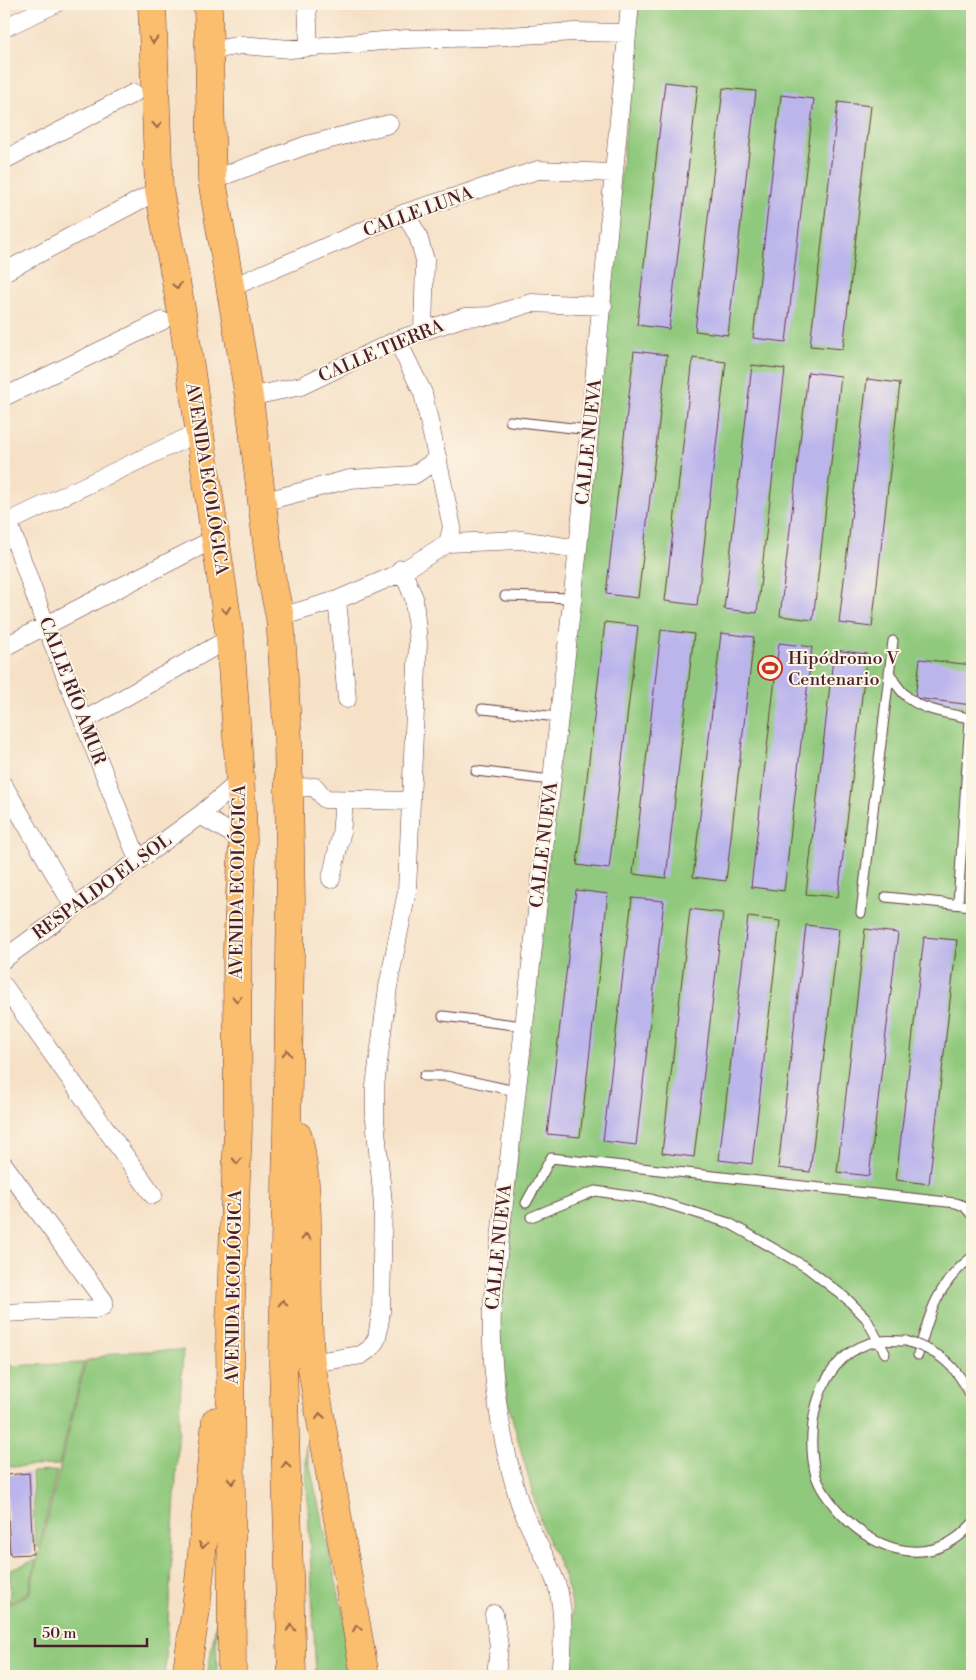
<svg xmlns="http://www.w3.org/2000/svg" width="976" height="1680" font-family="'Libre Bodoni',serif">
<rect width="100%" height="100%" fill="#fcf5e5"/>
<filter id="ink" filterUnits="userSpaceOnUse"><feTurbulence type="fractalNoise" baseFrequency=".02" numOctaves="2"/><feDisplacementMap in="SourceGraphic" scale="10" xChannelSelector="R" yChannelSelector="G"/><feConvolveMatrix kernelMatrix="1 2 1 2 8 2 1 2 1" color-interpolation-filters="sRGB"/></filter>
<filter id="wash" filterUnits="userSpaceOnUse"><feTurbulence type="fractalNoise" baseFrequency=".0096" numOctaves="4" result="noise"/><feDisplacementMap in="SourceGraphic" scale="20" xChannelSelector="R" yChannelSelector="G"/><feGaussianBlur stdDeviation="1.12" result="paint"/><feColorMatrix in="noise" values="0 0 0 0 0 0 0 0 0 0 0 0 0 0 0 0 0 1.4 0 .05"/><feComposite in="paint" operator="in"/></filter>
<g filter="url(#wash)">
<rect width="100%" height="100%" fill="#f6e1c7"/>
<path fill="#90c97d" stroke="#6d7454" d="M639,4H972V1676H569L573,1627L571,1599L564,1575L542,1527L508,1403L498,1332Z
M183,1350L165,1676H4V1608L29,1594L86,1361L118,1352Z
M84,1363L59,1465L4,1467V1366Z
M305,1445L352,1652L355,1676H316Z
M57,1471L39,1547H35L32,1472Z
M36,1560L28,1593L4,1606L10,1599V1569Z
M216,1622L217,1676H207Z"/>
<g id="blocks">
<path fill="#bcb5ec" d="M665,82L698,86L669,329L637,325Z
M723,88L756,91L728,335L695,331Z
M781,95L814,99L786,342L753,338Z
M838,102L871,106L843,349L810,346Z
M634,351L667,355L638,598L606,594Z
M693,358L726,362L697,605L665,601Z
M752,365L785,369L757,613L724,609Z
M808,372L841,376L813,620L780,616Z
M867,379L900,383L872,627L839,623Z
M605,622L638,626L609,869L577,865Z
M661,630L694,634L666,878L633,874Z
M721,633L754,637L726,881L693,877Z
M779,643L812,647L784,891L751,887Z
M834,650L867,654L838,897L806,894Z
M920,659L972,665V705L915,698Z
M576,890L608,894L580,1137L547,1134Z
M632,898L664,901L636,1145L603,1141Z
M690,909L723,913L694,1157L662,1153Z
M748,917L780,921L752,1164L719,1160Z
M806,925L839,929L810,1172L778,1168Z
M865,929L898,933L869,1176L837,1172Z
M924,937L957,940L929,1184L896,1180Z
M29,1473L33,1554L10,1555L6,1475Z"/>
</g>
</g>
<g filter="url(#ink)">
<use href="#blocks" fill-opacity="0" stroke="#643c42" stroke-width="1"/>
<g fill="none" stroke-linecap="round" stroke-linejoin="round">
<defs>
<path id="lane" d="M510,421L590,430
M505,596L572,598
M889,672C909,712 933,709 972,719
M482,709L558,717
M476,771L551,780
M886,897L972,906
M958,904L970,719
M861,913L893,641
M443,1016L523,1026
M424,1076H447L515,1091
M526,1203L551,1158L956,1203L964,1206L972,1215
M531,1217L595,1191L651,1199L729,1223L806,1267L847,1299L866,1318L885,1353
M906,1341C897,1341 888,1340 880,1341C819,1350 803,1426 816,1476C820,1489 832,1504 841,1514C878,1553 932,1569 972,1524
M918,1355C929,1314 937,1284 972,1257"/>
<path id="street" d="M307,4L309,47
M4,28L55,4
M209,64L219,49L242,45L290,49L406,39L490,37L575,32L627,33
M4,160L134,93
M212,180L307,145L389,124
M405,213L418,236L425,260L423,331
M4,272L159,190
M230,288L405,213L538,170L612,173
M397,340L423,393L452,527L448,543L406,569H401L398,574L401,577
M4,397L162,321
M249,397L301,386L397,340L465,317L490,316L531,303L603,306
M262,502L350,479L414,475L438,459
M8,521L46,626L138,860
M4,524L199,432
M448,543L521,540L578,549
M337,600L347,699
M280,617L337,600L398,574
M4,647L216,538
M83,721L230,638
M4,786L74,907
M289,788L315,787L325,799L411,801
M200,815L243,840
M331,879L341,835L344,800
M4,959L200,815L240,781
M4,986L153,1195
M4,1165L104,1301L103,1306L95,1309L4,1313
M311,1363L361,1355L371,1348L377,1338L381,1312L383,1204L375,1119V1086L388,987L407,891L418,643L414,598L405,577
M494,1614L499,1646L496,1676
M560,1676C563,1648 565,1617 558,1589C548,1556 526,1528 517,1494C500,1435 490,1371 492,1309L578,549L630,4"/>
<path id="primary" d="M152,4L159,190L183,319L230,638L242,807L243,840L237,948L238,1129L230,1323L232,1676
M208,4L212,180L249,397L271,575L280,617L288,740L291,902L283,1363L292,1676
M298,1136C314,1210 303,1288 311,1363L365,1676
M186,1676L196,1609L216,1421"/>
</defs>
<use href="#lane" stroke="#643c42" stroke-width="11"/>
<use href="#street" stroke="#643c42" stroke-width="19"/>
<use href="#primary" stroke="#643c42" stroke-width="29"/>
<use href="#lane" stroke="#fff" stroke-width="9"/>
<use href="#street" stroke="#fff" stroke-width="18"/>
<use href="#primary" stroke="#fbbd6e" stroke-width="28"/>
<defs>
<path id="lane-bridge" d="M906,1341C941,1352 956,1365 972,1398"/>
</defs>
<use href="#lane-bridge" stroke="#643c42" stroke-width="11" stroke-linecap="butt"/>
<use href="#lane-bridge" stroke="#fff" stroke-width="9"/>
</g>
<defs><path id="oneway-chevron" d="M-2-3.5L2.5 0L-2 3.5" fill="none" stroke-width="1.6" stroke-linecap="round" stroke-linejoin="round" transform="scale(1.25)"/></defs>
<g stroke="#9a6649">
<use href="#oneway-chevron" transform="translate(153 40) rotate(88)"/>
<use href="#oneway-chevron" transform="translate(157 125) rotate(87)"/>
<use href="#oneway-chevron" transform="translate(177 286) rotate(80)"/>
<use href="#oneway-chevron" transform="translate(226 610) rotate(82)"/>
<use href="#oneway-chevron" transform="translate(237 999) rotate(90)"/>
<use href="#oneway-chevron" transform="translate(287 1053) rotate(-89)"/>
<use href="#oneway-chevron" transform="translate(237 1161) rotate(92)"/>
<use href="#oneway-chevron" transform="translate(306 1237) rotate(-91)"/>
<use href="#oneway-chevron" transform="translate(283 1303) rotate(-90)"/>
<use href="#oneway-chevron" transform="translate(320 1416) rotate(-99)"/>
<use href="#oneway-chevron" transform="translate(286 1465) rotate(-91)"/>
<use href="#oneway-chevron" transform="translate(232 1481) rotate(90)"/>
<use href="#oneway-chevron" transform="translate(203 1545) rotate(96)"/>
<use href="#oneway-chevron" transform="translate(291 1628) rotate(-92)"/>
<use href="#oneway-chevron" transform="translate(357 1628) rotate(-100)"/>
</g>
</g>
<defs>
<symbol id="stadium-ring" viewBox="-11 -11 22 22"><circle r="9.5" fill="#fcf5e5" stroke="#c8321e" stroke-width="1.5"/><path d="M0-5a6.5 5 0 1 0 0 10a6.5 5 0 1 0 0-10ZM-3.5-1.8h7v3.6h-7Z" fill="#c8321e"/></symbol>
</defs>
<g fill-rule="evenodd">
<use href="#stadium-ring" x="756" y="654" width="28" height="28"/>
</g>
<g text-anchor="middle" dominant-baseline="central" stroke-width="4" stroke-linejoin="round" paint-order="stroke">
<g font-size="18" fill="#4a1f2b" stroke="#fcf5e5">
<text transform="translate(418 212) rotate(-20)">CALLE LUNA</text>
<text transform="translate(381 351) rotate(-23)">CALLE TIERRA</text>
<text transform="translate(589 442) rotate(-84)">CALLE NUEVA</text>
<text transform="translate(207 479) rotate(81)">AVENIDA ECOLÓGICA</text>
<text transform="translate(72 691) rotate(69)">CALLE RÍO AMUR</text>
<text transform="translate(544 845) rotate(-83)">CALLE NUEVA</text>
<text transform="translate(238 882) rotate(-89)">AVENIDA ECOLÓGICA</text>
<text transform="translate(102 887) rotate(-36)">RESPALDO EL SOL</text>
<text transform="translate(499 1247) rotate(-84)">CALLE NUEVA</text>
<text transform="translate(234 1287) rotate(-89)">AVENIDA ECOLÓGICA</text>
</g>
<g font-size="18" fill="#4a1f2b" stroke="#fcf5e5" text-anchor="start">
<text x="788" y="658">Hipódromo V<tspan x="788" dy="21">Centenario</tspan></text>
</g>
</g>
<rect width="976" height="1680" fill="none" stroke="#fcf5e5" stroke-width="20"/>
<path d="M35 1638v8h112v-8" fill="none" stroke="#4a1f2b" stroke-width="2.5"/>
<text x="42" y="1638" font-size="15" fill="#4a1f2b" stroke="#fcf5e5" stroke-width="4" paint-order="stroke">50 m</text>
</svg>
